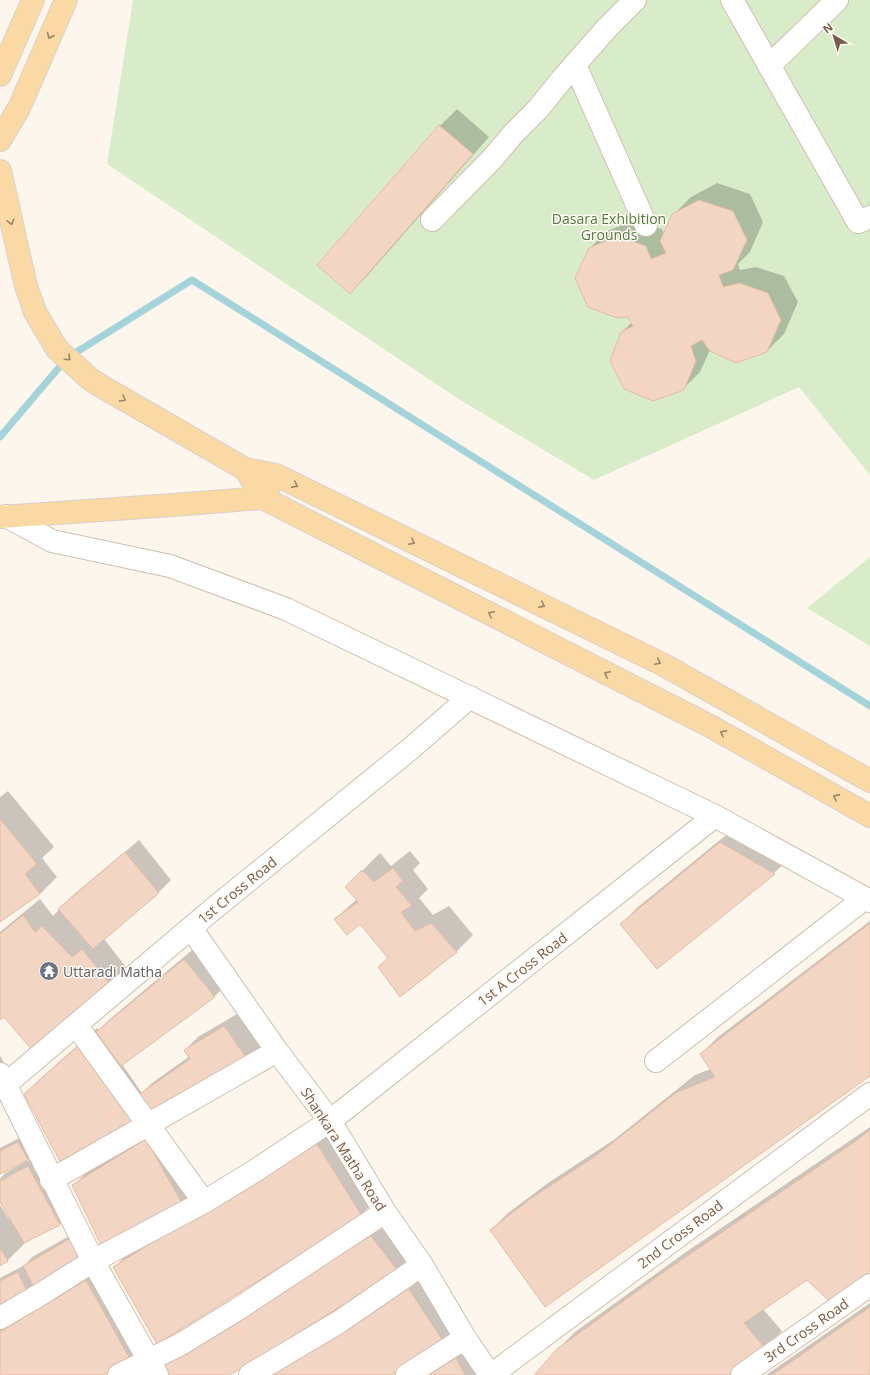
<svg xmlns="http://www.w3.org/2000/svg" width="870" height="1375" font-family="'Open Sans',sans-serif">
<rect width="100%" height="100%" fill="#fdf6ec"/>
<path fill="#d8ecc9" d="M133,0H870V475L799,387L594,480L462,401L107,164Z
M870,557V646L807,608Z"/>
<path fill="#0003" d="M457,109L489,137L367,276L350,293L318,265L440,126Z
M717,183L750,194L763,222L750,252L738,264L740,270L756,267L784,276L798,302L784,334L767,351L710,350L700,372L683,389L622,332L632,322L590,248L607,231L635,220L662,229L664,234L673,215L691,197Z
M8,791L54,847L42,858L57,877L40,894L0,920V797Z
M737,826L791,857L774,873L657,967L621,924L638,907Z
M139,840L171,880L158,893L104,939L126,967L109,984L4,1015L0,1018V932L40,899L53,916L72,896Z
M410,851L420,863L413,870L428,889L419,898L433,915L449,906L473,935L456,952L360,922L335,919L357,899L346,887L380,853L391,866Z
M870,921V1075L491,1230L508,1213L548,1183L615,1139L695,1075L711,1069L701,1054L718,1037Z
M197,946L228,983L215,996L122,1064L142,1093L152,1083L190,1056L185,1050L198,1037L237,1014L262,1047L153,1118L25,1094L42,1077L97,1028L99,1030L110,1019Z
M0,1055L7,1069L0,1076Z
M160,1126L196,1193L183,1206L74,1185L87,1172Z
M870,1127V1270L807,1279L763,1309L782,1331L765,1348L727,1375H536L558,1349L575,1332L686,1252Z
M334,1128L378,1198L361,1215L115,1267L131,1250Z
M27,1134L36,1151L26,1162L41,1154L72,1212L59,1225L24,1242L25,1243L8,1260L0,1265V1205L9,1219L10,1218L0,1200V1179L5,1173L23,1163V1162L0,1173V1148Z
M388,1220L414,1253L397,1270L228,1375H170Z
M80,1230L92,1250L0,1309V1278L25,1265L32,1257Z
M103,1264L147,1341L130,1358L102,1375H0V1326Z
M422,1266L461,1327L445,1343L390,1375H248Z
M870,1303V1375H766Z
M473,1342L491,1375H419Z"/>
<g fill="none" stroke-linecap="round" stroke-linejoin="round">
<path stroke="#a5d3da" stroke-width="7" d="M0,437L67,358L192,280L870,706"/>
</g>
<path fill="#f3d5c3" stroke="#e6bba3" d="M439,125L473,154L350,294L317,265Z
M699,200L733,211L747,240L733,270L719,275L723,287L739,283L768,293L781,320L767,352L736,363L710,351L702,340L691,346L696,361L684,390L653,401L624,389L610,361L621,332L633,326L628,317L617,318L588,307L575,278L589,248L617,236L646,246L651,259L666,253L660,241L672,214Z
M0,819L37,864L25,874L40,894L0,922Z
M720,842L775,874L657,969L620,924Z
M125,852L159,893L93,949L58,909Z
M393,868L403,881L396,887L412,906L401,912L415,931L431,923L457,952L400,997L378,967L388,958L360,924L347,935L334,919L358,902L345,887L362,870L374,882Z
M23,915L35,932L42,926L72,957L82,949L110,984L32,1050L4,1017L0,1020V934Z
M870,923V1076L545,1307L490,1230L530,1199L597,1155L677,1092L715,1077L700,1054Z
M184,959L215,997L121,1066L96,1032Z
M224,1026L249,1061L153,1119L137,1096L190,1059L184,1050Z
M80,1044L134,1124L62,1165L24,1094Z
M870,1130V1271L829,1301L807,1280L744,1323L766,1349L729,1375H534L557,1349L668,1269L850,1145Z
M146,1139L184,1207L102,1247L72,1185Z
M18,1142L28,1160L0,1174V1151Z
M317,1144L362,1216L157,1344L113,1267L229,1194Z
M28,1166L60,1225L24,1243L0,1202V1181Z
M371,1236L398,1271L230,1375H169L162,1361L339,1253Z
M71,1238L84,1259L35,1289L23,1266Z
M0,1248L8,1261L0,1266Z
M18,1272L29,1295L0,1311V1281Z
M86,1280L130,1359L104,1375H0V1332Z
M405,1283L445,1344L392,1375H259Z
M870,1307V1375H772Z
M456,1358L465,1375H428Z"/>
<g fill="none" stroke-linecap="round" stroke-linejoin="round">
<defs>
<path id="minor" d="M732,0L858,222L870,217
M575,65L646,225
M769,66L837,0
M432,220L492,159L514,133L538,109L563,78L607,28L635,0
M6,516L52,541L170,566L286,609L715,816L870,901
M191,928L277,1051L330,1121L385,1212L422,1265L465,1338L490,1375
M76,1025L204,1202
M656,1061L865,898
M0,1074L93,1261L157,1375
M6,1084L212,910L409,750L470,697
M51,1180L277,1051
M0,1318L41,1294L93,1261L204,1202L253,1172L330,1121L715,816
M119,1375L181,1344L238,1309L385,1212
M250,1375L339,1322L422,1265
M407,1375L465,1338
M491,1375L870,1094
M742,1375L870,1285"/>
<path id="major" d="M0,75L33,0
M0,140L19,108L66,0
M0,171L26,286L35,312L57,349L90,379L106,389L245,469L276,475L664,665L870,781
M245,469L263,498L710,726L870,816
M0,517L173,505L263,498L269,487"/>
</defs>
<use href="#minor" stroke="#d1beb0" stroke-width="24"/>
<use href="#major" stroke="#dad1cd" stroke-width="24"/>
<use href="#minor" stroke="#fff" stroke-width="22"/>
<use href="#major" stroke="#fbd9a5" stroke-width="22"/>
</g>
<defs><path id="oneway-chevron" d="M-2-3.5L2.5 0L-2 3.5" fill="none" stroke-width="1.6" stroke-linecap="round" stroke-linejoin="round"/></defs>
<g stroke="#a18267">
<use href="#oneway-chevron" transform="translate(50 36) rotate(113)"/>
<use href="#oneway-chevron" transform="translate(11 222) rotate(77)"/>
<use href="#oneway-chevron" transform="translate(68 358) rotate(43)"/>
<use href="#oneway-chevron" transform="translate(123 399) rotate(30)"/>
<use href="#oneway-chevron" transform="translate(295 485) rotate(26)"/>
<use href="#oneway-chevron" transform="translate(412 542) rotate(26)"/>
<use href="#oneway-chevron" transform="translate(542 605) rotate(26)"/>
<use href="#oneway-chevron" transform="translate(491 614) rotate(-153)"/>
<use href="#oneway-chevron" transform="translate(658 662) rotate(26)"/>
<use href="#oneway-chevron" transform="translate(607 674) rotate(-153)"/>
<use href="#oneway-chevron" transform="translate(723 733) rotate(-151)"/>
<use href="#oneway-chevron" transform="translate(836 797) rotate(-151)"/>
</g>
<defs>
<symbol id="temple-disc" viewBox="-11 -11 22 22"><circle r="9.5" fill="#6b7280" stroke="#fffaf3"/><path d="M0-6L5-2H3V0L6.5 2.5H4V6H1.5V3h-3V6H-4V2.5H-6.5L-3 0V-2H-5Z" fill="#fff"/></symbol>
</defs>
<g fill-rule="evenodd">
<use href="#temple-disc" x="38" y="960" width="22" height="22"/>
</g>
<g text-anchor="middle" dominant-baseline="central" stroke-width="3" stroke-linejoin="round" paint-order="stroke">
<g font-size="14" fill="#537a41" stroke="#fffaf3">
<text x="609" y="218">Dasara Exhibition<tspan x="609" dy="16">Grounds</tspan></text>
</g>
<g font-size="14" fill="#7a5c4d" stroke="#fffaf3">
<text transform="translate(237 890) rotate(-39)">1st Cross Road</text>
<text transform="translate(522 969) rotate(-38)">1st A Cross Road</text>
<text transform="translate(344 1149) rotate(57)">Shankara Matha Road</text>
<text transform="translate(680 1234) rotate(-37)">2nd Cross Road</text>
<text transform="translate(806 1330) rotate(-35)">3rd Cross Road</text>
</g>
<g font-size="14" fill="#5b616d" stroke="#fffaf3" text-anchor="start">
<text x="63" y="971">Uttaradi Matha</text>
</g>
</g>
<g transform="translate(834 36) rotate(322)" stroke="#fffaf3" stroke-width="3" paint-order="stroke">
<path d="M0-3L7 15L0 10L-7 15Z" fill="#7a5c4d"/>
<text y="-6" font-size="11" font-weight="bold" text-anchor="middle" fill="#7a5c4d">N</text>
</g>
</svg>
